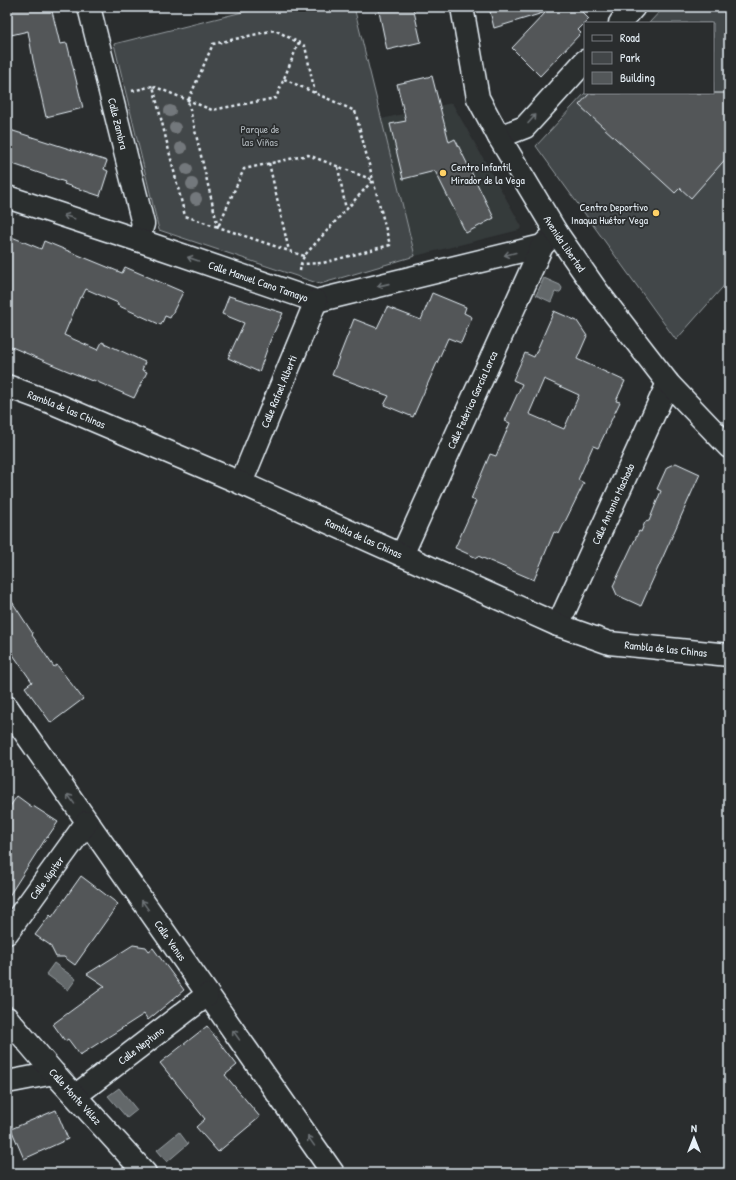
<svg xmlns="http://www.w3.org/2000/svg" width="736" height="1180" font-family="'Patrick Hand',sans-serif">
<rect width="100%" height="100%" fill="#2a2d2e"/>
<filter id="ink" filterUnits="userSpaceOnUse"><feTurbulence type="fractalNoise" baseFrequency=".025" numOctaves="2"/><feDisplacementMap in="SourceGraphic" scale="8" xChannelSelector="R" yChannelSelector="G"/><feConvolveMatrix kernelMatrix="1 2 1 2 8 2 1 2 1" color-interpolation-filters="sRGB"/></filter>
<g filter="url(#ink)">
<path fill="#363a3b" d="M452,103L522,227L519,230L415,256L381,119Z"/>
<path fill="#424648" stroke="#959ca0" d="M263,7H354L415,256L320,284L159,230L114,44Z
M664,7H729V280L676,340L536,146L585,93H713V23H649Z"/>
<path fill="#63686b" stroke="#989fa3" d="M544,278L560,285L562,288L561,291L558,293L555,292L551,302L536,295Z
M54,963L76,979L68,990L46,974Z
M119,1088L137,1110L127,1118L108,1096Z
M179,1132L188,1144L167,1162L157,1150Z"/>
<path fill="#535759" stroke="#e8f1f8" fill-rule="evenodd" d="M7,7H51L60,44L67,43L83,108L46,117L33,60L28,31L7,36Z
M378,7H413L421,42L387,50Z
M489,7H547L548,11L551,7H577L589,19L578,30L581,33L540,76L512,48L546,12L494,28Z
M432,76L449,142L455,139L494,218L466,233L435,171L403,179L390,124L406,121L397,84Z
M590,93H729V155L691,198L680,188L675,193L579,105Z
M7,129L107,161L104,169L108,171L100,196L64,184L65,182L7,162Z
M7,235L41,249L44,241L122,273L125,267L183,292L170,318L165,316L161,325L117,305L118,303L86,289L82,297H80L64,335L98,350L102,342L145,362L142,370L147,372L134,398L93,380L92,381L56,366L7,345Z
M432,293L466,307L464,313L472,317L461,343L448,338L413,417L384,405L389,396L332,375L354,319L377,328L387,307L421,320Z
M229,296L283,313L270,341L259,372L228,358L244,323L222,314Z
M554,311L577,321L587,336L577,359L625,381L616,401L620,402L598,448L593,446L578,480L584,483L559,534L554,532L534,580L478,556L477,558L455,548L476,501L471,499L490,454L496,456L510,423L505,421L522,384L513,380L525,353L534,357ZM544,379L579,395L564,429L529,414Z
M676,463L700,474L641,606L617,595L613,586L639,531L641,532L645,522L649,521L661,491L657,489L667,467Z
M7,594L33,634L32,635L54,667L57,665L83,699L51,723L25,687L32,682L7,646Z
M17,796L32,807L33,806L58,822L47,838H46L7,899V811Z
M81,876L118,904L75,965L64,957H56L50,945L35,935L50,915L52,917Z
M133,945L146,947L149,951L153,948L184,990L148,1020L144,1014L80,1055L68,1039L65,1041L53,1024L105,986L87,974Z
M207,1026L237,1065L225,1075L260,1117L218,1152L196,1127L205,1119L160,1063Z
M56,1110L68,1139L24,1159L11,1129Z"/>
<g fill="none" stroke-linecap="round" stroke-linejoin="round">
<defs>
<g id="minor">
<path id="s1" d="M89,7L143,224L138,240"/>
<path d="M620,23L634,7"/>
<path d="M499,137L525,127L585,61"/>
<path id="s2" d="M7,197L138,240L316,301L542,246L556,232"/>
<path id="s3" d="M241,483L316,301"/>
<path id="s4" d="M402,555L542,246"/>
<path id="s5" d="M558,625L668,383"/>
<path id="s6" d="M7,707L333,1173"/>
<path id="s7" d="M7,933L87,822"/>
<path d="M7,1082L54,1073"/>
<path id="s8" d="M75,1096L207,995"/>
</g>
<g id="tertiary">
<path id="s9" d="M462,7L478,98L499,137L556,232L597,291L668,383L729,447"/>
<path id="s10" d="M7,386L53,403L241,483L558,625L609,643L729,655"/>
<path id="s11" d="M7,1018L54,1073L145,1173"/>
</g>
</defs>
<use href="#minor" stroke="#e8f1f8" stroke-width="25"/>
<use href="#tertiary" stroke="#e8f1f8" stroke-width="25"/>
<path stroke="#e8f1f8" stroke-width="2.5" stroke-dasharray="3 3" stroke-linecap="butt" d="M299,42L276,98L212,110L153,86L185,216L218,227L244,169L308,155L373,180L304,256L301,264L300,271
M284,79L355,111L390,245L323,263L301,264
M132,91L153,86
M269,163L289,251
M338,167L346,210
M304,256L218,227L188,101L213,44L275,30L305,46L315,93"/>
<use href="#minor" stroke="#2a2d2e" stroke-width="22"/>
<use href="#tertiary" stroke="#2a2d2e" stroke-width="22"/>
</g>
<g fill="#73787b">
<circle cx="170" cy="111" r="6"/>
<circle cx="175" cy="128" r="6"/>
<circle cx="181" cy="148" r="6"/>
<circle cx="187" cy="169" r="6"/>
<circle cx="192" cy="184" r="6"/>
<circle cx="196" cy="199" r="6"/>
</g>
<defs><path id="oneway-shaft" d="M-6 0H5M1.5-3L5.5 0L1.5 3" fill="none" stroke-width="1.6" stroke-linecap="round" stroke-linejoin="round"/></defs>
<g stroke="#6c7275">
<use href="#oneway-shaft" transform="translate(532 119) rotate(-48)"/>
<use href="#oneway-shaft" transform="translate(69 217) rotate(-162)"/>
<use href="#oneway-shaft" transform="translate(510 254) rotate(166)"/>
<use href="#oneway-shaft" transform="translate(193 259) rotate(-161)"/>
<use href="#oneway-shaft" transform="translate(383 285) rotate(167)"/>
<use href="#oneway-shaft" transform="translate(71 799) rotate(-125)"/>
<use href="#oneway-shaft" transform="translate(145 905) rotate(-125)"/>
<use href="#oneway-shaft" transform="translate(236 1035) rotate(-125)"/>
<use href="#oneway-shaft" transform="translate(311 1141) rotate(-125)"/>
</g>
</g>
<g fill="#ffd166" stroke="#2a2d2e" stroke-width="1.5">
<circle cx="443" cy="173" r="4"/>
<circle cx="656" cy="213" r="4"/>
</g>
<g text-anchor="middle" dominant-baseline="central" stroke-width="3.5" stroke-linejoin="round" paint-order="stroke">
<g font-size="11" fill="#e8f1f8" stroke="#2a2d2e">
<text stroke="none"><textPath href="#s1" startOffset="120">Calle Zambra</textPath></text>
<text stroke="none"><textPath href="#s9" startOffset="262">Avenida Libertad</textPath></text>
<text stroke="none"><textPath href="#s2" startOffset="265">Calle Manuel Cano Tamayo</textPath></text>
<text stroke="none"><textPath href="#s3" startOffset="99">Calle Rafael Alberti</textPath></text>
<text stroke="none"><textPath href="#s4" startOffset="170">Calle Federico García Lorca</textPath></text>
<text stroke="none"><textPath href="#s10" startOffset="64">Rambla de las Chinas</textPath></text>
<text stroke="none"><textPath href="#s5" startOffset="133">Calle Antonio Machado</textPath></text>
<text stroke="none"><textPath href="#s10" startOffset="388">Rambla de las Chinas</textPath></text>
<text stroke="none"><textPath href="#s10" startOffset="712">Rambla de las Chinas</textPath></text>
<text stroke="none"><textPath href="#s7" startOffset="68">Calle Júpiter</textPath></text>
<text stroke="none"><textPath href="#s6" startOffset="285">Calle Venus</textPath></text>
<text stroke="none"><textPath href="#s8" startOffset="83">Calle Neptuno</textPath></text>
<text stroke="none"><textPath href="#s11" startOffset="104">Calle Monte Vélez</textPath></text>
</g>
<g font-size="11" fill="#aeb5ba" stroke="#2a2d2e">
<text x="260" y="129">Parque de<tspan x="260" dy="13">las Viñas</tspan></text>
</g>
<g font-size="11" fill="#e8f1f8" stroke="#2a2d2e" text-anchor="start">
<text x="451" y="167">Centro Infantil<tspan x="451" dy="13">Mirador de la Vega</tspan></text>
<text x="648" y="207" text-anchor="end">Centro Deportivo<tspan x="648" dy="13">Inaqua Huétor Vega</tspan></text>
</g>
</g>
<rect width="736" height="1180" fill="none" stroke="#2a2d2e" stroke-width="24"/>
<rect x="12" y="12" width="712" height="1156" fill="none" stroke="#e8f1f8" stroke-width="1.5" filter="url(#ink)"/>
<rect x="584" y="22" width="130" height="72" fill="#2a2d2e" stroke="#767b7f"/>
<rect x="592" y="35" width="20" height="6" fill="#2a2d2e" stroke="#767b7f"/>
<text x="620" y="42" font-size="12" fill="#e8f1f8">Road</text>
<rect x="592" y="52" width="20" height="12" fill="#424648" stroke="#767b7f"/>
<text x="620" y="62" font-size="12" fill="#e8f1f8">Park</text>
<rect x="592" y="72" width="20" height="12" fill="#535759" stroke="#767b7f"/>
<text x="620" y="82" font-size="12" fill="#e8f1f8">Building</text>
<g transform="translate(694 1138)" stroke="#2a2d2e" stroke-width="3" paint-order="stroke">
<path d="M0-3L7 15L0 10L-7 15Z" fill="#e8f1f8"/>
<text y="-6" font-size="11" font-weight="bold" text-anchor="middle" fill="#e8f1f8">N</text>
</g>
</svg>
